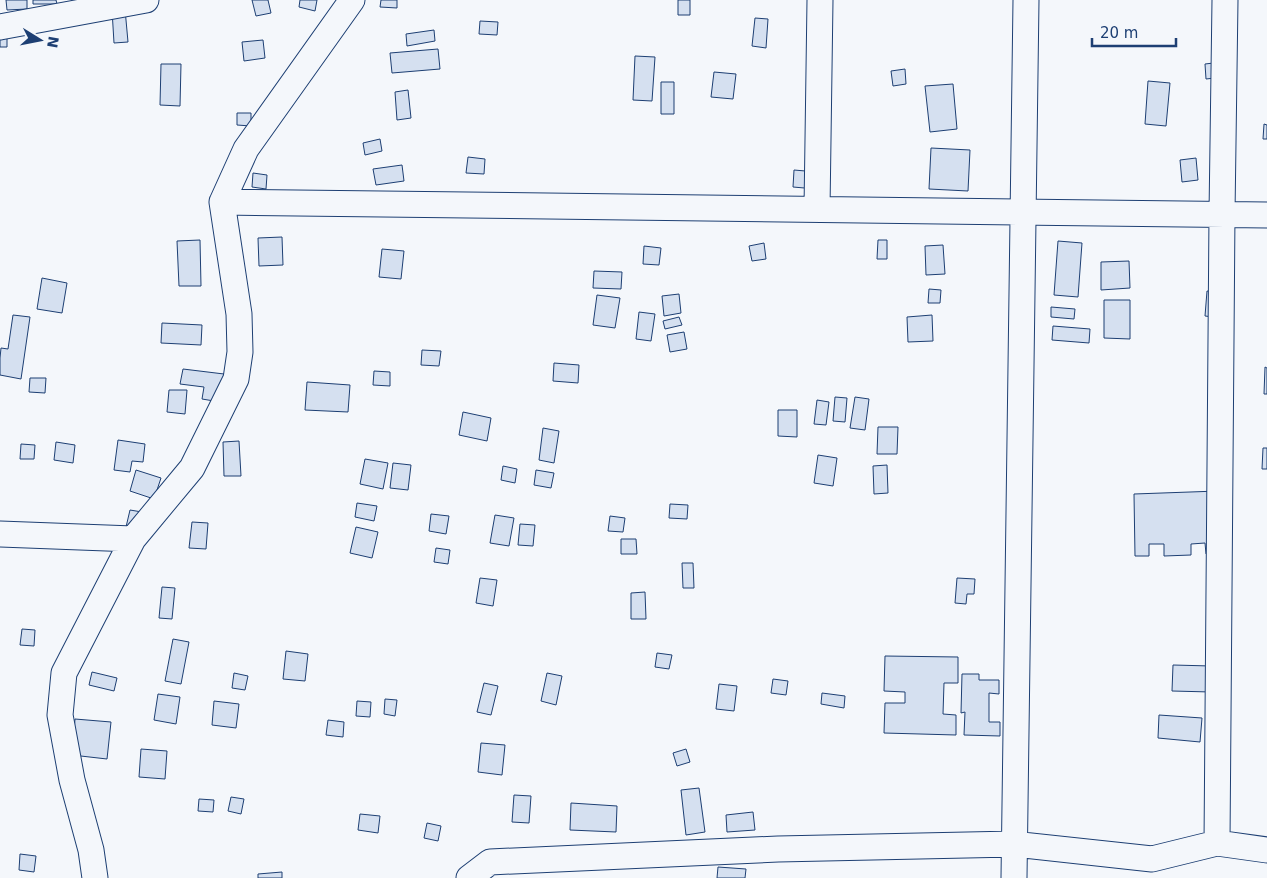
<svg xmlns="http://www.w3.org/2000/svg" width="1267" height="878" font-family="'DejaVu Sans',sans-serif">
<rect width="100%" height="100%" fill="#f4f7fb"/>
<path fill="#d5e0f0" stroke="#1d3f73" d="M6,0H27V9L7,10Z
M33,0H56L57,4H33Z
M252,0H268L271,13L256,16Z
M300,0H317L315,11L299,7Z
M381,0H397V8L380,7Z
M678,0H690V15H678Z
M125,9L128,42L114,43L112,10Z
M755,18L768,19L766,48L752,46Z
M480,21L498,22L497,35L479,34Z
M434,30L435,41L407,46L406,34Z
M0,33H7V47H0Z
M263,40L265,58L244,61L242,42Z
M438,49L440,69L392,73L390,53Z
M635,56L655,57L652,101L633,100Z
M1222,62L1224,77L1206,79L1205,64Z
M161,64H181L180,106L160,105Z
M905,69L906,84L893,86L891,71Z
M714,72L736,74L733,99L711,97Z
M1148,81L1170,83L1166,126L1145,124Z
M661,82H674V114H661Z
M953,84L957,129L930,132L925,86Z
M408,90L411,118L397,120L395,92Z
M237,113H251V126L237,125Z
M1264,124L1267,125V139H1263Z
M380,139L382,151L365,155L363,143Z
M931,148L970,150L968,191L929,189Z
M468,157L485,159L484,174L466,173Z
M1196,158L1198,180L1182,182L1180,160Z
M402,165L404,181L376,185L373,169Z
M794,170L817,172L816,189L793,187Z
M253,173L267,175L266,189L252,187Z
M282,237L283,265L259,266L258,238Z
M200,240L201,286H179L177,241Z
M878,240H887V259H877Z
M1058,241L1082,243L1078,297L1054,295Z
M764,243L766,259L752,261L749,246Z
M943,245L945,274L926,275L925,246Z
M644,246L661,248L659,265L643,264Z
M382,249L404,251L401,279L379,277Z
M1129,261L1130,288L1101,290V262Z
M594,271L622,272L621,289L593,288Z
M42,278L67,283L62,313L37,309Z
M929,289L941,290L940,303H928Z
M1207,291L1224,293L1222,318L1205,316Z
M679,294L681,313L664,316L662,296Z
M597,295L620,298L615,328L593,325Z
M1104,300H1130V339L1104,338Z
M1051,307L1075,309L1074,319L1051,317Z
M639,312L655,314L651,341L636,339Z
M13,315L30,317L21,379L0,375V358L1,348L8,349Z
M932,315L933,341L908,342L907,317Z
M679,317L682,325L665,329L663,321Z
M162,323L202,325L201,345L161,343Z
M1053,326L1090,329L1089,343L1052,340Z
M684,332L687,349L670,352L667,335Z
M422,350L441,351L439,366L421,365Z
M554,363L579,365L578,383L553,381Z
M1265,367L1267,368V394H1264Z
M183,369L224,374L220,402L202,399L204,387L180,384Z
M374,371L390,372V386L373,385Z
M30,378H46L45,393L29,392Z
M307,382L350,385L348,412L305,410Z
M169,390H187L185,414L167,412Z
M835,397L847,398L845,422L833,421Z
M855,397L869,399L865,430L850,428Z
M817,400L829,402L826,425L814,424Z
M778,410H797V437L778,436Z
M463,412L491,418L487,441L459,435Z
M878,427H898L897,454H877Z
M543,428L559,431L554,463L539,460Z
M118,440L145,444L143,462L132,461L130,472L114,470Z
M239,441L241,476H224L223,442Z
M56,442L75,445L73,463L54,460Z
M21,444L35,445L34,459H20Z
M1263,448H1267V469H1262Z
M818,455L837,458L833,486L814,483Z
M365,459L388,463L383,489L360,484Z
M393,463L411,465L408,490L390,488Z
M887,465L888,493L874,494L873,466Z
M503,466L517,469L515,483L501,480Z
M136,470L161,478L154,499L130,491Z
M536,470L554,473L551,488L534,485Z
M1218,491L1220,554H1206L1205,543L1191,544V555L1164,556V544H1149V556H1135L1134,494Z
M357,503L377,506L374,521L355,517Z
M670,504L688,505L687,519L669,518Z
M130,510L142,512L139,530L126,527Z
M431,514L449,516L446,534L429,531Z
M495,515L514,518L509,546L490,543Z
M610,516L625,518L623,532L608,531Z
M192,522L208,523L206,549L189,548Z
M520,524L535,525L533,546L518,545Z
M356,527L378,532L372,558L350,553Z
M621,539H636L637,554H621Z
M436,548L450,550L448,564L434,562Z
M682,563H693L694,588H683Z
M480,578L497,580L493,606L476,603Z
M957,578L975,579L974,594H967L966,604L955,603Z
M162,587L175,588L172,619L159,618Z
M645,592L646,619H631V593Z
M22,629L35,630L34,646L20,645Z
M173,639L189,642L181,684L165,681Z
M286,651L308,654L305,681L283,679Z
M657,653L672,655L669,669L655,667Z
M885,656L958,657V683H944L943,714L956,715V735L884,733L885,703H905V692L884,691Z
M1173,665L1211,666V692L1172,691Z
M92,672L117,678L114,691L89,685Z
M234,673L248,676L245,690L232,688Z
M547,673L562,676L556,705L541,701Z
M962,674H979V680H999V694L989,693V722H1000V736L964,735L965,712L961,713Z
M773,679L788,681L786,695L771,693Z
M484,683L498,686L491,715L477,712Z
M719,684L737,686L734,711L716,709Z
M822,693L845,696L844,708L821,704Z
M158,694L180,697L176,724L154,720Z
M385,699L397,700L395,716L384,714Z
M214,701L239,704L236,728L212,725Z
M357,701L371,702L370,717L356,716Z
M1159,715L1202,718L1200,742L1158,738Z
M75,719L111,722L107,759L72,755Z
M328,720L344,722L343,737L326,735Z
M481,743L505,745L502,775L478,772Z
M141,749L167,751L165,779L139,777Z
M686,749L690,762L677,766L673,753Z
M699,788L705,832L686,835L681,790Z
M514,795L531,796L529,823L512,822Z
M231,797L244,799L241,814L228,811Z
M199,799L214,800L213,812L198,811Z
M571,803L617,806L616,832L570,830Z
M753,812L755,830L727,832L726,815Z
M360,814L380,816L378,833L358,830Z
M427,823L441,826L438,841L424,838Z
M20,854L36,856L34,872L19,870Z
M718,867L746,869L745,878H717Z
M282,872V878H258V874Z"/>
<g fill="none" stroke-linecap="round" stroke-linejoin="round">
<defs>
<path id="street" d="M0,27L146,0
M222,202L1267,215
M817,209L820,0
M0,534L133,539
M1217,843L1222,214L1225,0
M95,878L91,850L72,780L60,715L64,673L133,539L192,468L236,379L240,352L239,314L222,202L246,149L352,0
M469,878L490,862L778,849L1014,844L1152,859L1217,843L1267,850
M1014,878L1026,0"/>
</defs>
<use href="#street" stroke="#1d3f73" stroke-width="27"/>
<use href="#street" stroke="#f4f7fb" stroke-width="25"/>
</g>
<g transform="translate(40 40) rotate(100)" stroke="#f4f7fb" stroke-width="4" paint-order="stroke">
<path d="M0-4L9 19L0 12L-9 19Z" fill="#1d3f73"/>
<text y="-8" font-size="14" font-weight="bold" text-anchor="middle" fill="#1d3f73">N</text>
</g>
<path d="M1092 38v8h84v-8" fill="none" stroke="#1d3f73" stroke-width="2.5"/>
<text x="1100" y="38" font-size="15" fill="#1d3f73" stroke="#f4f7fb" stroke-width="4" paint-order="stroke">20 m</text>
</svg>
